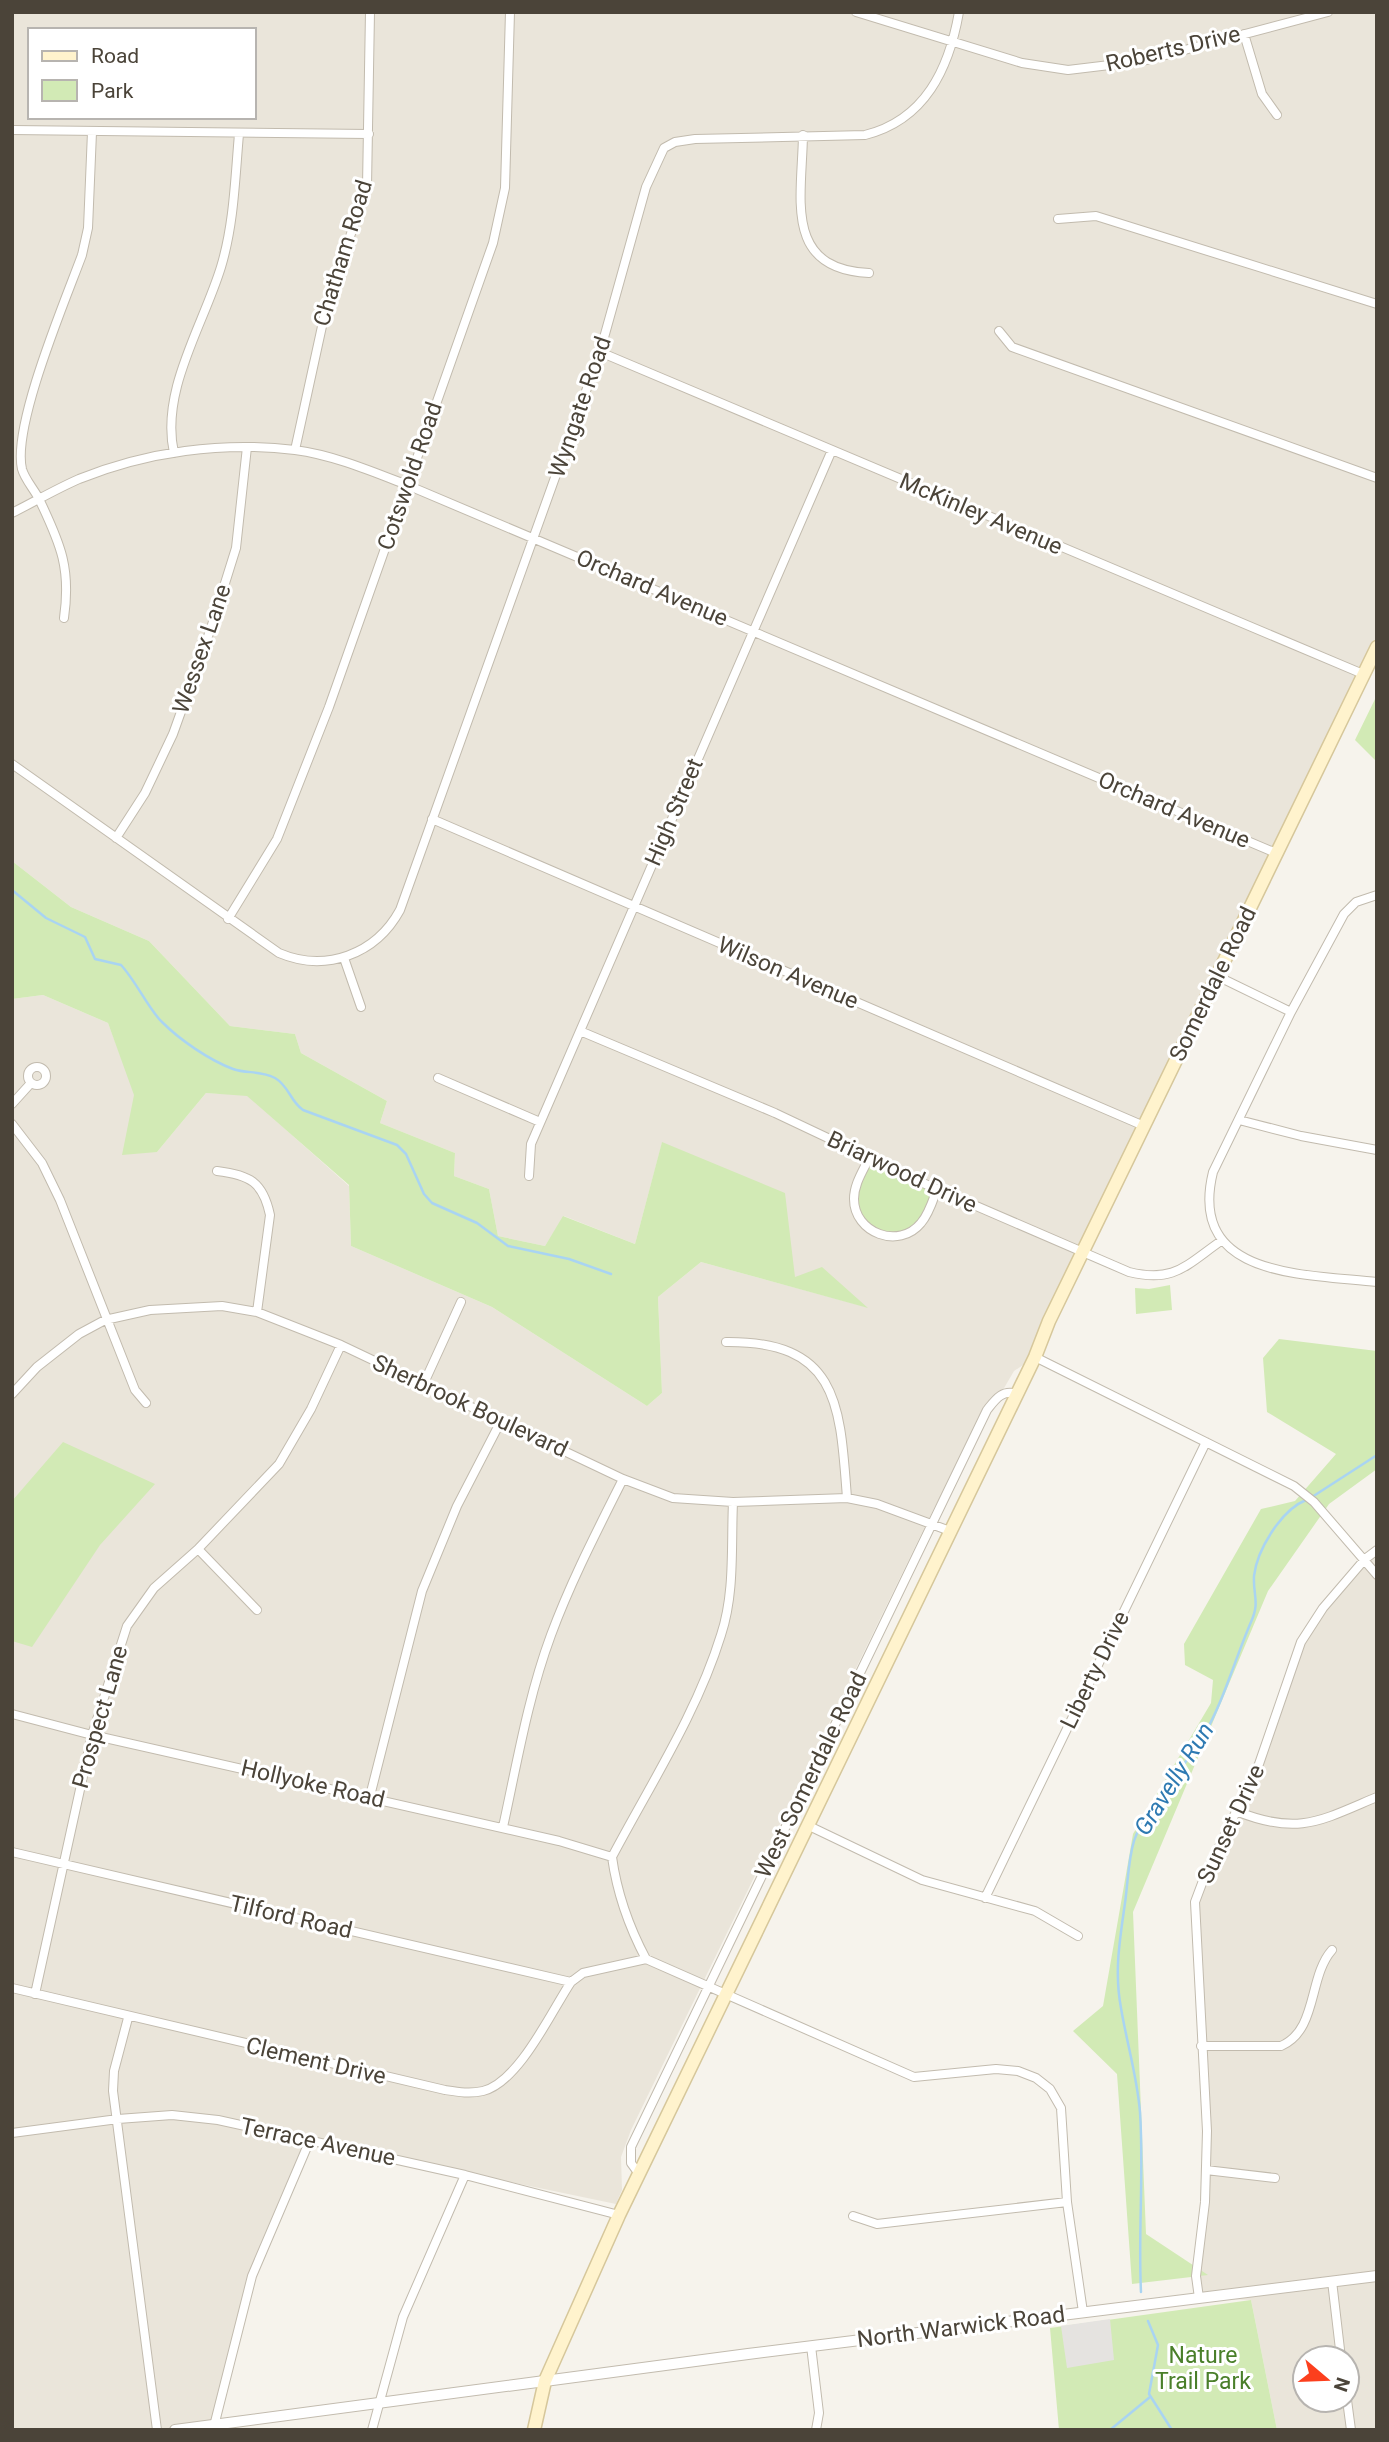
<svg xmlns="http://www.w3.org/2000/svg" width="1389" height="2442" font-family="Roboto,sans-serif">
<rect width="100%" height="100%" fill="#f6f3ec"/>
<path fill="#eae5da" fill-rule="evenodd" d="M12,12H1377V647L1035,1357L1014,1371L934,1508L631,2130L621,2157L622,2190L616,2204L310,2140L265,2241L215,2424L175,2430H12V999L43,995L108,1023L157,1152L206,1093L247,1095L349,1186L351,1246L492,1307L647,1406L662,1393L658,1297L701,1262L866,1307L795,1278L662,1143L635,1244L564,1216L545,1246L498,1236L489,1189L454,1176L455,1153L380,1123L387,1101L301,1053L295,1034L230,1026L149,941L71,907L12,861ZM30,30H254V117H30Z
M1377,1550V2430H1277L1251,2300L1199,2298L1207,2131L1195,1902L1259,1764L1288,1674L1323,1608ZM1305,2358H1347V2400H1305Z"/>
<path fill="#d2eab5" d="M1377,695V762L1355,740Z
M12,861L71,907L149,941L230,1026L295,1034L301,1053L387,1101L380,1123L455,1153L454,1176L489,1189L498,1236L545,1246L563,1216L635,1244L662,1142L785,1193L795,1277L822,1267L868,1308L701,1262L658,1297L662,1393L647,1406L492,1307L351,1246L349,1185L247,1096L206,1093L157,1152L122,1155L134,1095L108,1023L43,995L12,999Z
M869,1158L937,1189L925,1216L907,1234L876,1233L857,1212V1181Z
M1170,1285L1172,1310L1136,1314L1135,1288L1149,1289Z
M1279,1339L1377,1351V1469L1329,1504L1268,1591L1133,1912L1146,2234L1208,2275L1132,2284L1117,2074L1073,2031L1103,2006L1133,1834L1211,1703L1213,1680L1185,1665L1184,1644L1261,1509L1295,1501L1336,1454L1267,1412L1263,1358Z
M63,1442L155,1484L100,1545L32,1647L12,1641V1501Z
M1251,2300L1277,2430H1059L1050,2328Z"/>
<path fill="#e5e3e0" d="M1110,2319L1114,2360L1067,2368L1061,2326Z"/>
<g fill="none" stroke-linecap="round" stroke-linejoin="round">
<path stroke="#a9d4f2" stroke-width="2.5" d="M12,890L46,918L85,937L95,959L121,965C136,981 149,1010 162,1022C180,1040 209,1060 233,1069C247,1074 260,1070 275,1078C289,1086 290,1101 303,1110L397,1145L406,1154L424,1194L432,1203L477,1223L508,1246L569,1259L611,1274
M1312,1497L1377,1455
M1141,2292C1138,2232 1144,2173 1140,2112C1137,2076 1127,2044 1121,2008C1114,1971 1120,1939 1125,1903C1128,1882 1128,1861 1134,1841C1143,1812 1187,1764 1204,1735C1224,1700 1235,1659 1251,1622C1260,1602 1253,1596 1254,1576C1257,1550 1281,1510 1306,1500
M1148,2321L1158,2345L1149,2394L1172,2430
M1110,2430L1150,2397"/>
<defs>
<path id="minor" d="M856,12L1022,63L1068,70L1143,61L1328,12
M1244,34L1262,94L1277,115
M12,130L369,134
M803,135C802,198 783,269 869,273
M1058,219L1096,216L1377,304
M999,331L1012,347L1377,478
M600,352L1363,674
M295,450L326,308L367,186L370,12
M174,453C160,391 203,326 221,267C234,224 235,179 239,134
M12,513C34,502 56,489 79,479C146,452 223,441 295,450C333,455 371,471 407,485L1276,853
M64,618C71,569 61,545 40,501C35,490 25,480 22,469C12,426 65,301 82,255L88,228L92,132
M12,764L279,953C326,973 376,954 400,910L600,352L646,187L664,148L675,142L695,139L865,135C925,120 949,69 959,12
M432,819L1144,1126
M116,838L145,793L173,734L211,628L236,548L247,447
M1377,895L1356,902L1344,914L1291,1012L1213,1172C1187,1278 1304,1274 1377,1282
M228,919L277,839L329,707L493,243L505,188L510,12
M344,958L361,1007
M1217,976L1291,1012
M580,1031L775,1113L923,1183L1129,1272C1174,1283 1185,1266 1221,1241
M28 1076a9 9 0 1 1 18 0a9 9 0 1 1-18 0Z
M438,1078L540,1122
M12,1104L31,1083
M1239,1120L1301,1136L1377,1150
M12,1124L42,1163L60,1200L135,1390L146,1403
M869,1158C863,1171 854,1184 854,1199C854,1233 899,1250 921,1223C929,1214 933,1200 937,1189
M217,1171C250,1175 263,1182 270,1215L257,1312
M529,1176L531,1144L832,450
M726,1342C839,1341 840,1405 847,1498
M1035,1357L1294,1486L1314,1502L1377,1575
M424,1383L461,1302
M12,1394L37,1367L79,1334L105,1320L150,1310L222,1306L257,1312L341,1345L623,1479L673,1498L733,1502L847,1498L877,1504L950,1531
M198,1549L257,1610
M12,1714L92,1735L559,1841L612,1857
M370,1796L422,1591L457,1506L502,1419
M1236,1811C1298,1836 1320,1821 1377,1797
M807,1825L922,1880L1035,1911L1078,1936
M503,1827C517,1763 528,1697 551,1635C571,1581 597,1531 623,1479
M12,1852L571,1982
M612,1857C617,1893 629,1927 646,1959L914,2077L996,2069L1018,2071L1036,2078L1050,2089L1061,2108L1067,2202L1083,2312
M612,1857C650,1785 697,1713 721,1635C735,1593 731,1546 733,1502
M985,1898L1206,1442
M12,1988L445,2090C458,2092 470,2094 483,2091C519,2082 551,2012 571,1982L583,1973L646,1959
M35,1994L92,1735L127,1626L154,1588L198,1549L279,1464L311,1409L341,1345
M128,2018L114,2071L113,2091L157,2430
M1201,2046H1281C1318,2030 1308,1977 1332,1950
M12,2133L118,2119L172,2115L218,2120L465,2175L619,2215
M1206,2170L1275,2178
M639,2174L631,2163V2147L987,1410C995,1400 1002,1389 1017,1394
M853,2216L877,2224L1067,2202
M1332,2281L1341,2358
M1199,2298L1196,2276L1205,2202L1207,2131L1195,1902L1204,1878L1259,1764L1301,1642L1323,1608L1365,1559L1377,1550
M811,2346L819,2413L816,2430
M1347,2400L1351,2430
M213,2430L252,2276L310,2140
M372,2430L403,2317L465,2175"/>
<path id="tertiary" d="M175,2430L748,2354L1377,2276"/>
<path id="secondary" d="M534,2430L545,2381L619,2215L1035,1357L1049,1321L1377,647"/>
</defs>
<use href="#minor" stroke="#c2bbae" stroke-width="10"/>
<use href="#tertiary" stroke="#c2bbae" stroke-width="12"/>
<use href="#secondary" stroke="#d6c79b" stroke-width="15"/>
<use href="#minor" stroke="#fff" stroke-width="8"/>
<use href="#tertiary" stroke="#fff" stroke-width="10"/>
<use href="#secondary" stroke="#fff3cd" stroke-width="12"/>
</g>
<g text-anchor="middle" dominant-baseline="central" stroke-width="6" stroke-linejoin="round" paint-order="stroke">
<g font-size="23" fill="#4b4439" stroke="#fff">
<text transform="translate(1173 49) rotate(-13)">Roberts Drive</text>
<text transform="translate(343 253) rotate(-73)">Chatham Road</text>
<text transform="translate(580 407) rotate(-71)">Wyngate Road</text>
<text transform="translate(410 476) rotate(-71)">Cotswold Road</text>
<text transform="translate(981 514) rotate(23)">McKinley Avenue</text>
<text transform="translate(652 588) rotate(23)">Orchard Avenue</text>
<text transform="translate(202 649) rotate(-71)">Wessex Lane</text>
<text transform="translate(1174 810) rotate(23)">Orchard Avenue</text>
<text transform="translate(674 812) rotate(-67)">High Street</text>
<text transform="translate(788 973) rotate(23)">Wilson Avenue</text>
<text transform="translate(1213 984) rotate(-64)">Somerdale Road</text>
<text transform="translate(902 1172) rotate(25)">Briarwood Drive</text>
<text transform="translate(470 1406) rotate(25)">Sherbrook Boulevard</text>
<text transform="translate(1095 1670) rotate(-64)">Liberty Drive</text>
<text transform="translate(100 1717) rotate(-74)">Prospect Lane</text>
<text transform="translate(811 1775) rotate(-64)">West Somerdale Road</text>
<text transform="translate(313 1784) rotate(13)">Hollyoke Road</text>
<text transform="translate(1231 1824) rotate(-65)">Sunset Drive</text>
<text transform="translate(291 1917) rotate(13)">Tilford Road</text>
<text transform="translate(316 2061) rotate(13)">Clement Drive</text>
<text transform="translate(318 2142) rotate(12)">Terrace Avenue</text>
<text transform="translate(961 2327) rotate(-7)">North Warwick Road</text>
</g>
<g font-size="23" fill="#4a7f2a" stroke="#fff">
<text x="1203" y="2355">Nature<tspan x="1203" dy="26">Trail Park</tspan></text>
</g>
<g font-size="24" font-style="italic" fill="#2e7ab2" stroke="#fff">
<text transform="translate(1174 1779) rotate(-58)">Gravelly Run</text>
</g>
</g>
<rect width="1389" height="2442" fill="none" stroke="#4b4439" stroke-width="28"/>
<rect x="28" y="28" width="228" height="91" fill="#ffffff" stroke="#b7b4b0" stroke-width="2"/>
<rect x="42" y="51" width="35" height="10" fill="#fff3cd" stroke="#b7b4b0" stroke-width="2"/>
<text x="91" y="63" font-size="21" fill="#4b4439">Road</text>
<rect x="42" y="80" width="35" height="21" fill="#d2eab5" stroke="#b7b4b0" stroke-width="2"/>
<text x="91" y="98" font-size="21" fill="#4b4439">Park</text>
<g transform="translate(1326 2379) rotate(109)"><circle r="33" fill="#ffffff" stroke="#b7b4b0" stroke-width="2"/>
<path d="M0-5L12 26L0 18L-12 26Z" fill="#fc3f1d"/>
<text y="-10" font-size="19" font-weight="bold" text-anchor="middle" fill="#4b4439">N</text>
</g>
</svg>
